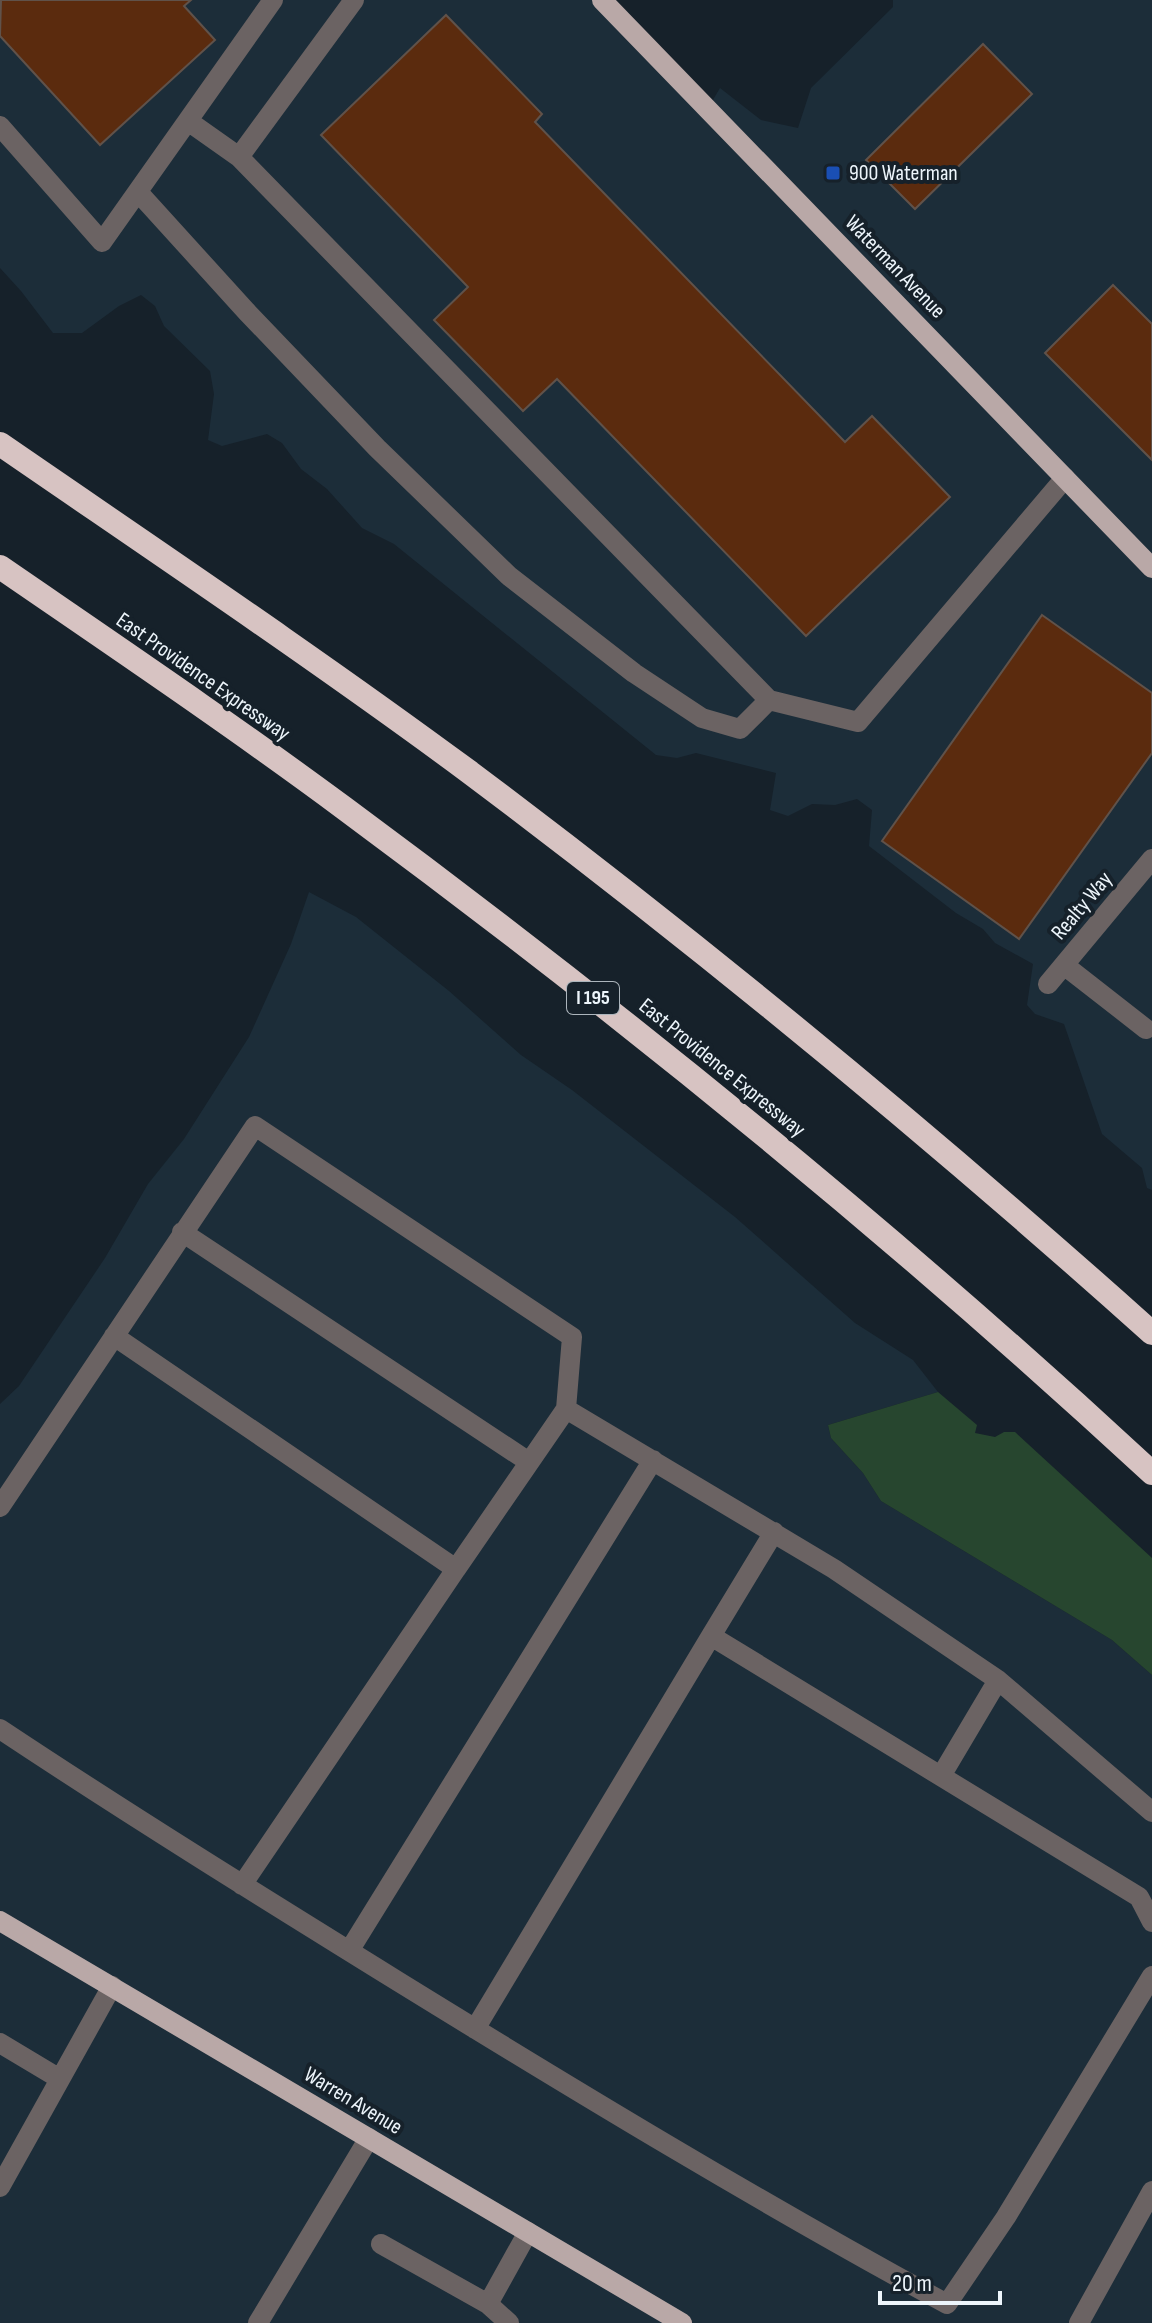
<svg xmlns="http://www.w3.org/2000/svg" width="1152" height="2323" font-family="'Sofia Sans Condensed',sans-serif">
<rect width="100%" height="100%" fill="#16212a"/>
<path fill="#1c2d39" d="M0,0H600L704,115L720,88L761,120L798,128L811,88L893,7V0H1152V1190L1147,1188L1142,1168L1102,1134L1064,1024L1035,1014L1027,1005L1033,964L995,943L983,929L956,913L869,846L872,810L857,799L835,805L812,804L788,816L770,810L776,773L696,753L677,758L656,755L394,544L362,528L327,489L301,469L282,443L267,434L222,446L208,440L214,394L210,371L164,326L155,306L141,295L119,306L82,333H53L21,291L0,268Z
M309,892L356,917L449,991L521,1055L572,1090L735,1217L855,1323L913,1360L938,1392L828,1425L831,1438L863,1473L881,1501L1112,1640L1152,1675V2323H0V1404L19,1386L105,1258L148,1184L184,1139L249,1037L291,944Z"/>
<path fill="#27462f" d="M938,1392L977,1425L975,1433L995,1437L1004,1432H1015L1152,1558V1675L1112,1640L881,1501L863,1473L831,1438L828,1425Z"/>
<path fill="#5b2b0e" stroke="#60524a" stroke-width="2" d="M1,0H191L184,6L215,40L100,145L0,36Z
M446,15L542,114L535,122L845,442L872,416L950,497L806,636L557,379L523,411L434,320L468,287L321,135Z
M983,44L1032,94L915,209L866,160Z
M1113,285L1152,324V460L1045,353Z
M1042,615L1152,693V753L1019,939L882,841Z"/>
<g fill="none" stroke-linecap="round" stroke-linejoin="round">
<path stroke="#6b6363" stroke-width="20" d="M354,0L239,157L769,700L858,722L1065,478
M188,121L239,157
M0,126L102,242L273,0
M138,192L246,311L377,448L509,576L634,673L702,718L740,729L769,700
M1064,965L1146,1029
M1048,984L1152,859
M182,1232L529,1462
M114,1336L456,1569L566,1409
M0,1507L255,1126L572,1337L566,1409L834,1569L998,1680L1152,1812
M774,1532L711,1636L1139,1897L1152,1922
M0,1729C131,1816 265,1899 399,1982C579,2093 761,2203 947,2304L1006,2217L1152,1976
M941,1776L998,1680
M242,1885L456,1569
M349,1951L653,1460
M475,2029L711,1636
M0,2043L60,2079
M0,2187L112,1986
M381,2244L488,2304L528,2232
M488,2304L509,2323
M258,2323L369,2138
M1079,2323L1152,2191"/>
<path stroke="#b9a8a7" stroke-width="20" d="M602,0L1152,568
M0,1921L682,2323"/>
<path stroke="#d7c3c2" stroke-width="24" d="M0,444C157,552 315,658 468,771C704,948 932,1136 1152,1333
M0,567C115,646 232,725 344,808C624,1015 896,1236 1152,1473"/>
</g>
<rect fill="#1a4fb4" stroke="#16212a" stroke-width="3" x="825" y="165" width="16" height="16" rx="4"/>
<g text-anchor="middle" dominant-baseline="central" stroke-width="8" stroke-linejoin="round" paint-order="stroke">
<rect fill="#16212a" stroke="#acb5bc" stroke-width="2" x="567" y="982" width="52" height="32" rx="6"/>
<g font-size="20" font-weight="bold" fill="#edf5fb">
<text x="593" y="998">I 195</text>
</g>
<g font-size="22" fill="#edf5fb" stroke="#16212a" text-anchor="start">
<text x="849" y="173">900 Waterman</text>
</g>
<g font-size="22" fill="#edf5fb" stroke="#16212a">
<text transform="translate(895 267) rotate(46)">Waterman Avenue</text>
<text transform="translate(203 677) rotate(35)">East Providence Expressway</text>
<text transform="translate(1082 906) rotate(-50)">Realty Way</text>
<text transform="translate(722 1068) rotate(39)">East Providence Expressway</text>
<text transform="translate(353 2101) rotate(31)">Warren Avenue</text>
</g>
</g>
<path d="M880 2291v12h120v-12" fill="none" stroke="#edf5fb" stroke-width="4"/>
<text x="892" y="2291" font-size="24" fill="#edf5fb" stroke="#16212a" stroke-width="6" paint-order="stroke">20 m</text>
</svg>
